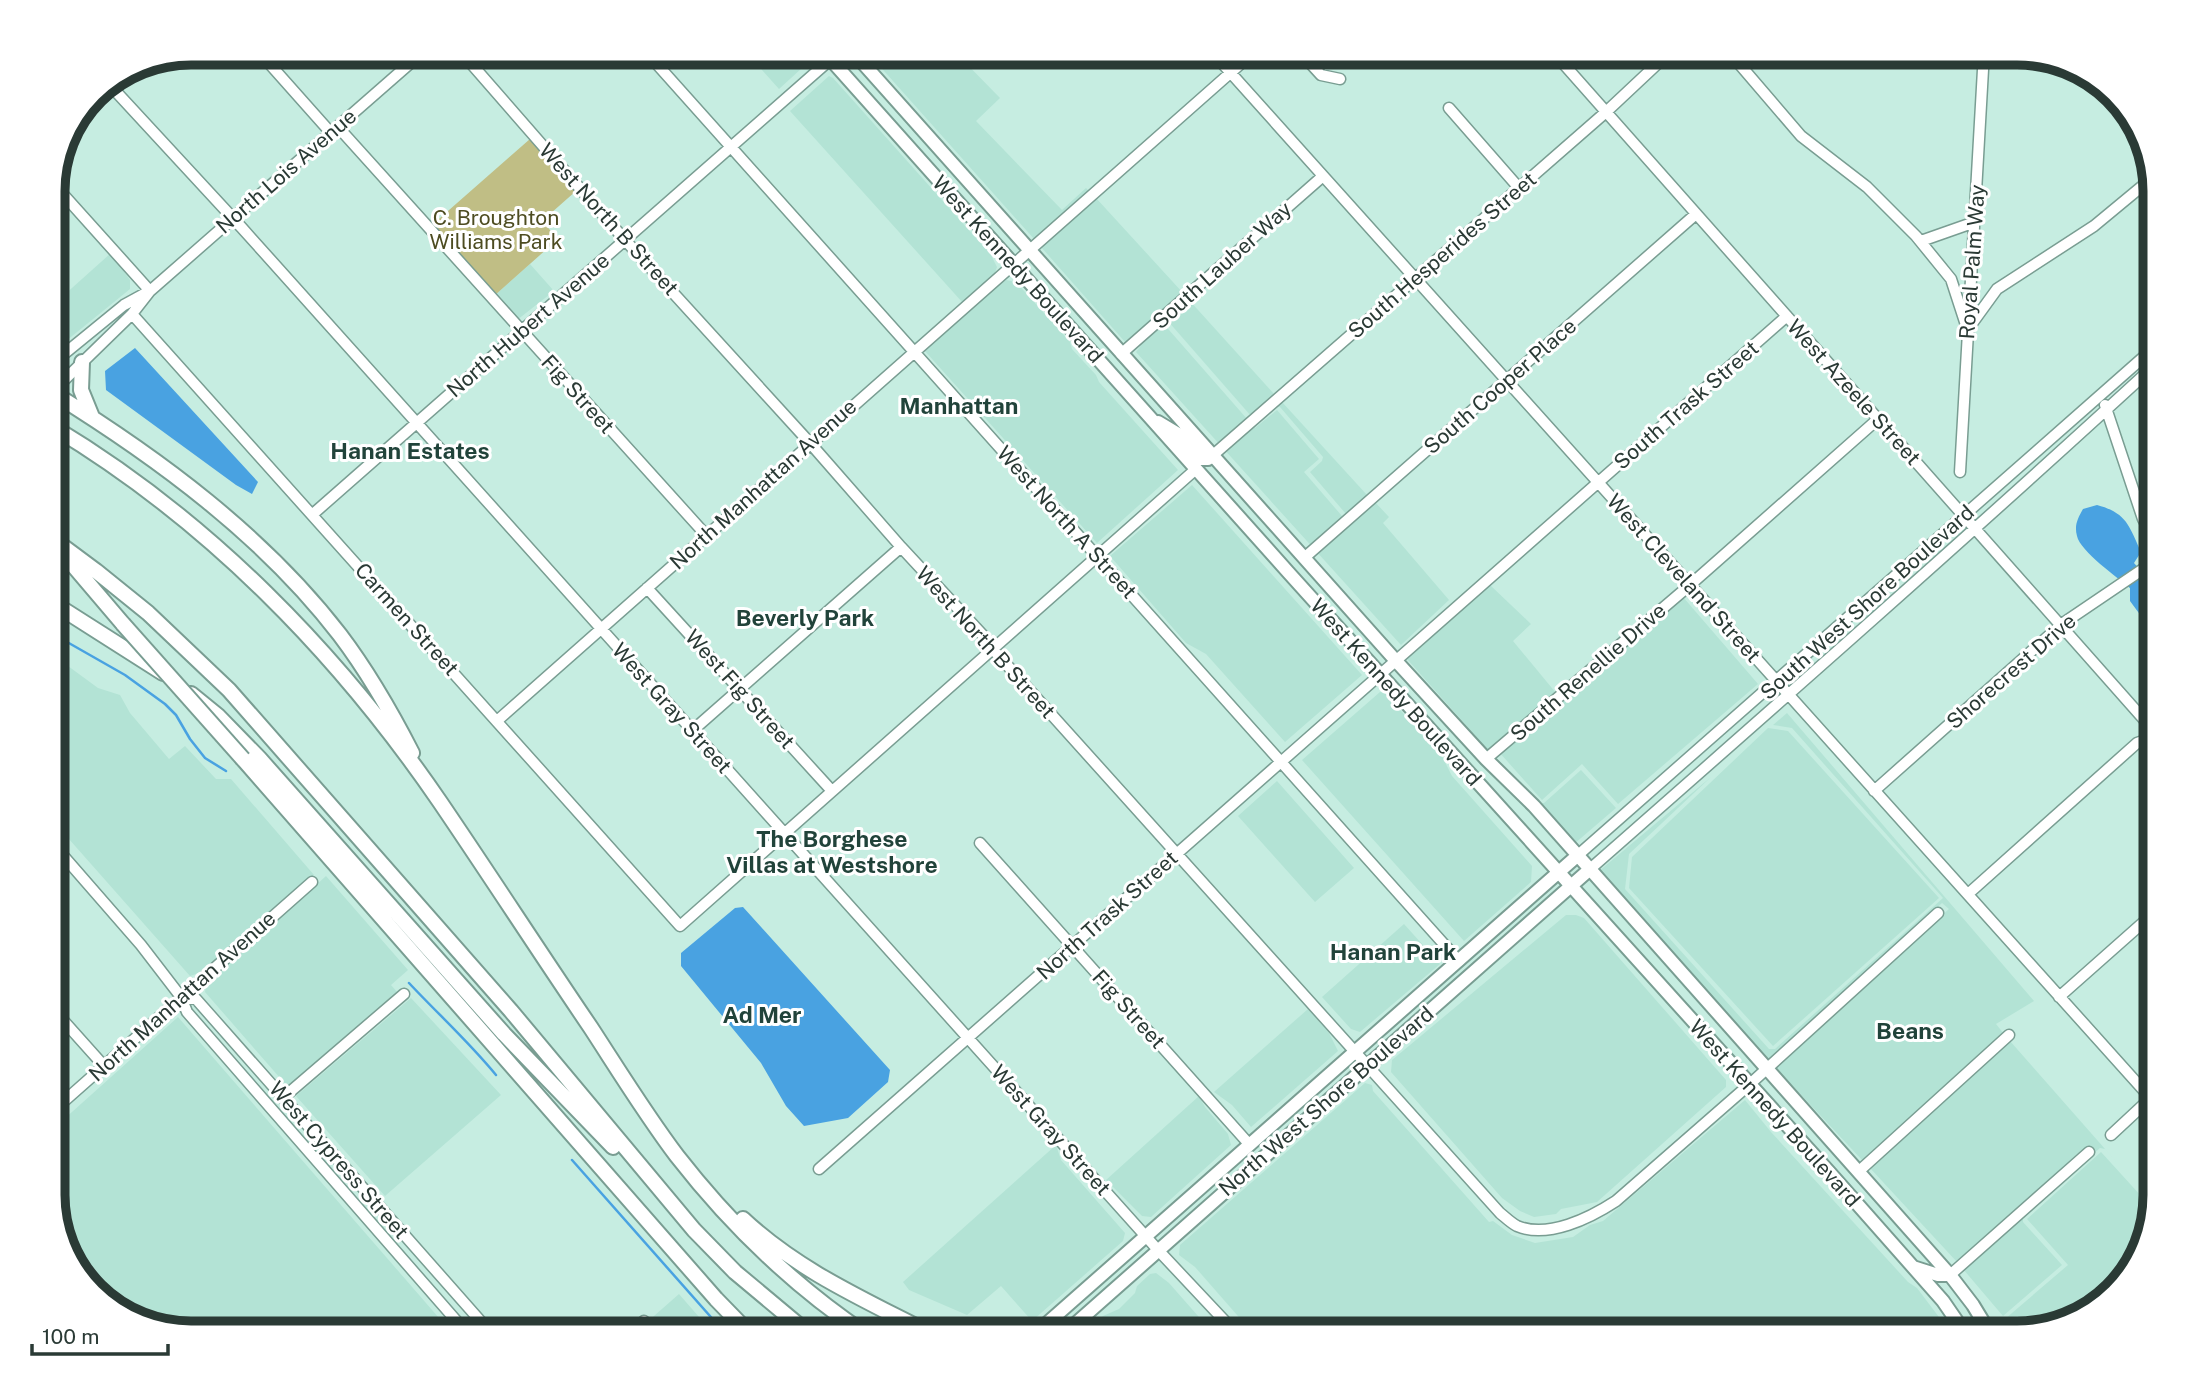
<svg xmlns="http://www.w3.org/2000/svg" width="2208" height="1386" font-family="'Public Sans',sans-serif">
<rect width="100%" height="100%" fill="#c6ede1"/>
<path fill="#b3e3d5" d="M747,53H810L813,58L779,89Z
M868,53H956L1000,98L976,121L1062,210L1086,188L1089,191L1035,240Z
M829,76L833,78L991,255L997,267L995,273L963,303L790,111Z
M1096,198L1183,293L1126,343L1041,247Z
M111,253L130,280V289L66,341L53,326V305Z
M530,264L554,291L517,320L494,296Z
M1006,280L1016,282L1070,342L1072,349L1096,375L1099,382L1178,470L1097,543L924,350L984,295Z
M1189,300L1275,395L1251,416L1167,320Z
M1162,322L1255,428L1277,410L1319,459L1304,472L1348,523L1374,501L1389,517L1383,523L1449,600L1401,645L1136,352L1148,336Z
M1282,402L1367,495L1346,514L1310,472L1322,461L1323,457L1280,407L1277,406Z
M1192,485L1362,675L1285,742L1206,654L1186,643L1110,556Z
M1490,585L1531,624L1513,641L1556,693L1489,751L1407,659Z
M1683,597L1758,684L1618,804L1582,764L1542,800L1499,752Z
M53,655L98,688L120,695L130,713L169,759L185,746L216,779H231L314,875L210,967L196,974L190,976L53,821Z
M1380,692L1385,693L1443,758L1452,776L1532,866L1531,882L1464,941L1302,760Z
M1787,713L2034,1001L1996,1024L2004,1034L1863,1161L1775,1067L1949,909L1942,903L1769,1060L1598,872L1711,777L1629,854L1625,889L1769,1049H1775L1943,898L1792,728L1773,725Z
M1768,728L1788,731L1939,898L1773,1046L1629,888L1632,857Z
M1581,770L1616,808L1574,844L1539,803H1544Z
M1277,781L1354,868L1315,902L1238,816Z
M326,876L408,970L391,985L398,993L287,1086L205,992L206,986Z
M1566,915H1576L1584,918L1726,1080V1087L1597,1202L1561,1209L1556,1214L1534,1217L1520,1211L1502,1198L1391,1072L1392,1060Z
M1404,924L1440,964L1360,1032L1351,1029L1322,997Z
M411,998L501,1095L385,1196L296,1096Z
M1308,1009L1329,1033L1338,1051L1251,1127L1232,1105L1214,1092Z
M178,1017L452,1333H190L114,1310L71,1264L53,1204V1129Z
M2010,1041L2120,1166L2105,1149L2100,1148L2023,1217V1222L2062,1265L2003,1316L1963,1269L2084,1160L2077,1154L1957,1262L1870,1168Z
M1365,1083L1372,1085L1373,1091L1489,1222L1493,1221L1512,1235L1535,1243L1573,1237L1590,1225L1603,1221L1745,1100L1771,1132L1908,1282L1917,1288L1951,1333H1249L1244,1323L1195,1267L1179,1255L1180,1245Z
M1199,1096L1205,1107L1228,1134L1231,1145L1151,1217L1142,1216L1106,1180Z
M1056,1145L1061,1160L1125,1233L1123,1241L1032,1321L1001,1286L967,1315L909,1290L903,1282Z
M2101,1152L2152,1208L2132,1272L2086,1315L2018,1333H2004L2005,1319L2068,1265L2027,1219Z
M1156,1273L1169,1283L1213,1333H1083L1103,1316L1119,1309L1135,1293L1137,1286L1150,1274Z
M679,1294L713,1333H641L646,1323Z"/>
<path fill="#c0be85" d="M530,139L576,191L542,221L558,239L494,296L432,225Z"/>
<path fill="#49a2e1" d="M135,348L258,482L252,494L236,485L106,390L105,371Z
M2097,505C2127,513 2129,526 2141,552L2134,563L2151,582L2155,581V635L2130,601V588C2118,578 2080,551 2077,536C2074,525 2078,518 2083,509Z
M743,907L890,1070L888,1082L848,1118L804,1126L786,1106L761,1063L681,966V953L735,908Z"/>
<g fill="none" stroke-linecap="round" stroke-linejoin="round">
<path stroke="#49a2e1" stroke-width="2.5" d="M53,634L125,675L165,704L176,715L190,739L205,758L226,771
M409,983C438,1014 469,1042 496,1075
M572,1160L725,1333"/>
<defs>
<path id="minor" d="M259,52L331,133
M461,52L625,240L810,443L901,547L990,643L997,654L1500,1213C1505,1217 1511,1223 1517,1226C1548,1239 1590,1218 1616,1201L1750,1084L1938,913
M646,52L1459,961
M1027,52L1031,56
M1212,52L2155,1103
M1300,52L1321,75L1340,79
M1553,52L2155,732
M1729,52L1801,136L1867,187L1916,236L1951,279L1966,325
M108,83L242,228L1158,1250L1236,1333
M1449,108L1519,188
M338,127L706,535
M53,183L150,291
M1921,241L1975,222
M132,314L680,926L1196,469
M1968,329L1997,289L2094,226L2152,178
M1121,354L1323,176
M53,363L124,305L146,293
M53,391L132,314L150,291L423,52
M2105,405L2143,519L2155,541
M1212,456L1606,112L1670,52
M1960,472L1984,52
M313,514L839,52
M1304,558L1696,214
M647,588L832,791
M498,720L1254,52
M692,731L901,547
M1486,759L1690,585L1878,419
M1874,791L2062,624L2155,561
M980,843L1249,1144
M53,844L141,945L181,997L187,1012L467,1333
M1577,856L2155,347
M1589,870C1779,703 1969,536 2155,365
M1968,894L2137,743L2148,739L2155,741
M181,997L196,999L491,1333
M2059,997L2155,912
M53,1009L104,1066
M284,1097L404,994
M53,1111L312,882
M2111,1135L2154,1095
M819,1169L1787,316
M1858,1172L2009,1035
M1950,1275L2089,1152
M633,1333L644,1321"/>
<path id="major" d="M824,52L1288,572L1830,1173L1943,1301L1965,1333
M853,52L1397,662L1486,759L1534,806L1950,1275L1973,1305L1990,1333
M1158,422L1178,434L1202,459H1208L1212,456
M1913,1267L1938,1275H1950
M1036,1333L1577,856
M1065,1333L1589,870"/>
<path id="highway" d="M82,362L81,390L92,417
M53,393C158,458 264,536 340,635C368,672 391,712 412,753
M53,427C208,520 338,653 440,802C491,877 540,953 591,1028C619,1071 646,1115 677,1156C730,1224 793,1285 864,1333
M53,539L96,571L148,613L229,690L511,1011L694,1230L735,1272L808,1333
M66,557L123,624
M53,603L163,673
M191,694L218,716L259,758L504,1034L613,1147
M243,759L716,1299L749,1333
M743,1219C797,1270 865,1300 929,1333"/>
</defs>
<use href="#minor" stroke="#799d92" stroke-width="13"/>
<use href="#major" stroke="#799d92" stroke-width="16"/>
<use href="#highway" stroke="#799d92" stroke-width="18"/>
<use href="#minor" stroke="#fff" stroke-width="10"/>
<use href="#major" stroke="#fff" stroke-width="12"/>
<use href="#highway" stroke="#fff" stroke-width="14"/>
<defs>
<path id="highway-bridge" d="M123,624L243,759"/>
</defs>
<use href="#highway-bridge" stroke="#799d92" stroke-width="18" stroke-linecap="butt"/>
<use href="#highway-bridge" stroke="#fff" stroke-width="14"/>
</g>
<g text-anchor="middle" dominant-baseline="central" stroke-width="6" stroke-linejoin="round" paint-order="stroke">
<g font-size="21" fill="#2a3a35" stroke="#fff">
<text transform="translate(286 171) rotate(-41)">North Lois Avenue</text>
<text transform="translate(609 219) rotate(48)">West North B Street</text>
<text transform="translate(1442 255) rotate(-41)">South Hesperides Street</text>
<text transform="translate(1972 262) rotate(-86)">Royal Palm Way</text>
<text transform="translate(1222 265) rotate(-42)">South Lauber Way</text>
<text transform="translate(1018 269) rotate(48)">West Kennedy Boulevard</text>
<text transform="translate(528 325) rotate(-41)">North Hubert Avenue</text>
<text transform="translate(1500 386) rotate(-41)">South Cooper Place</text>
<text transform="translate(1854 392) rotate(48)">West Azeele Street</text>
<text transform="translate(578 394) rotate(48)">Fig Street</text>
<text transform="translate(1686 405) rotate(-41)">South Trask Street</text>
<text transform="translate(763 484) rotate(-42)">North Manhattan Avenue</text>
<text transform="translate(1067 522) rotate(48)">West North A Street</text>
<text transform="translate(1684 578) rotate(48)">West Cleveland Street</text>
<text transform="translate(1867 602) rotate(-42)">South West Shore Boulevard</text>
<text transform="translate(407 619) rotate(48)">Carmen Street</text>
<text transform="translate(986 642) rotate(48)">West North B Street</text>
<text transform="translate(2011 671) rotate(-41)">Shorecrest Drive</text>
<text transform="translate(1588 672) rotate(-41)">South Renellie Drive</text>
<text transform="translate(740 689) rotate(48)">West Fig Street</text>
<text transform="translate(1396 692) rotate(48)">West Kennedy Boulevard</text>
<text transform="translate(672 708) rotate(48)">West Gray Street</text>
<text transform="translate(1107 915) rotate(-42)">North Trask Street</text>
<text transform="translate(182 996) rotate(-42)">North Manhattan Avenue</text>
<text transform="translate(1129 1009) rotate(48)">Fig Street</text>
<text transform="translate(1326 1101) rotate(-41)">North West Shore Boulevard</text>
<text transform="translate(1775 1113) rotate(48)">West Kennedy Boulevard</text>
<text transform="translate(1051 1130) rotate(48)">West Gray Street</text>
<text transform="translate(339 1160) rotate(49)">West Cypress Street</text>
</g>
<g font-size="21" fill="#4d4c21" stroke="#fff">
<text x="496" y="217">C. Broughton<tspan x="496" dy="24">Williams Park</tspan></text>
</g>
<g font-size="23" font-weight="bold" fill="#21433a" stroke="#fff">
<text x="959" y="405">Manhattan</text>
<text x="410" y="450">Hanan Estates</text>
<text x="805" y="617">Beverly Park</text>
<text x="832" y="838">The Borghese<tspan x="832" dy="26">Villas at Westshore</tspan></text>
<text x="1393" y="951">Hanan Park</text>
<text x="762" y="1014">Ad Mer</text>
<text x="1910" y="1030">Beans</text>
</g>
</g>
<path d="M0 0H2208V1386H0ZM191 65H2017A126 126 0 0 1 2143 191V1195A126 126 0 0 1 2017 1321H191A126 126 0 0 1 65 1195V191A126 126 0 0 1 191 65Z" fill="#fff" fill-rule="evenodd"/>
<path fill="none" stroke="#2a3a35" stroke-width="9" d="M191 65H2017A126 126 0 0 1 2143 191V1195A126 126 0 0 1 2017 1321H191A126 126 0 0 1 65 1195V191A126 126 0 0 1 191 65Z"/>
<path d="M32 1344v10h136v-10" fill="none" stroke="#2a3a35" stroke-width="3.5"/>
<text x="42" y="1344" font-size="21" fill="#2a3a35" stroke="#ffffff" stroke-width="5" paint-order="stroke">100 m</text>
</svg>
